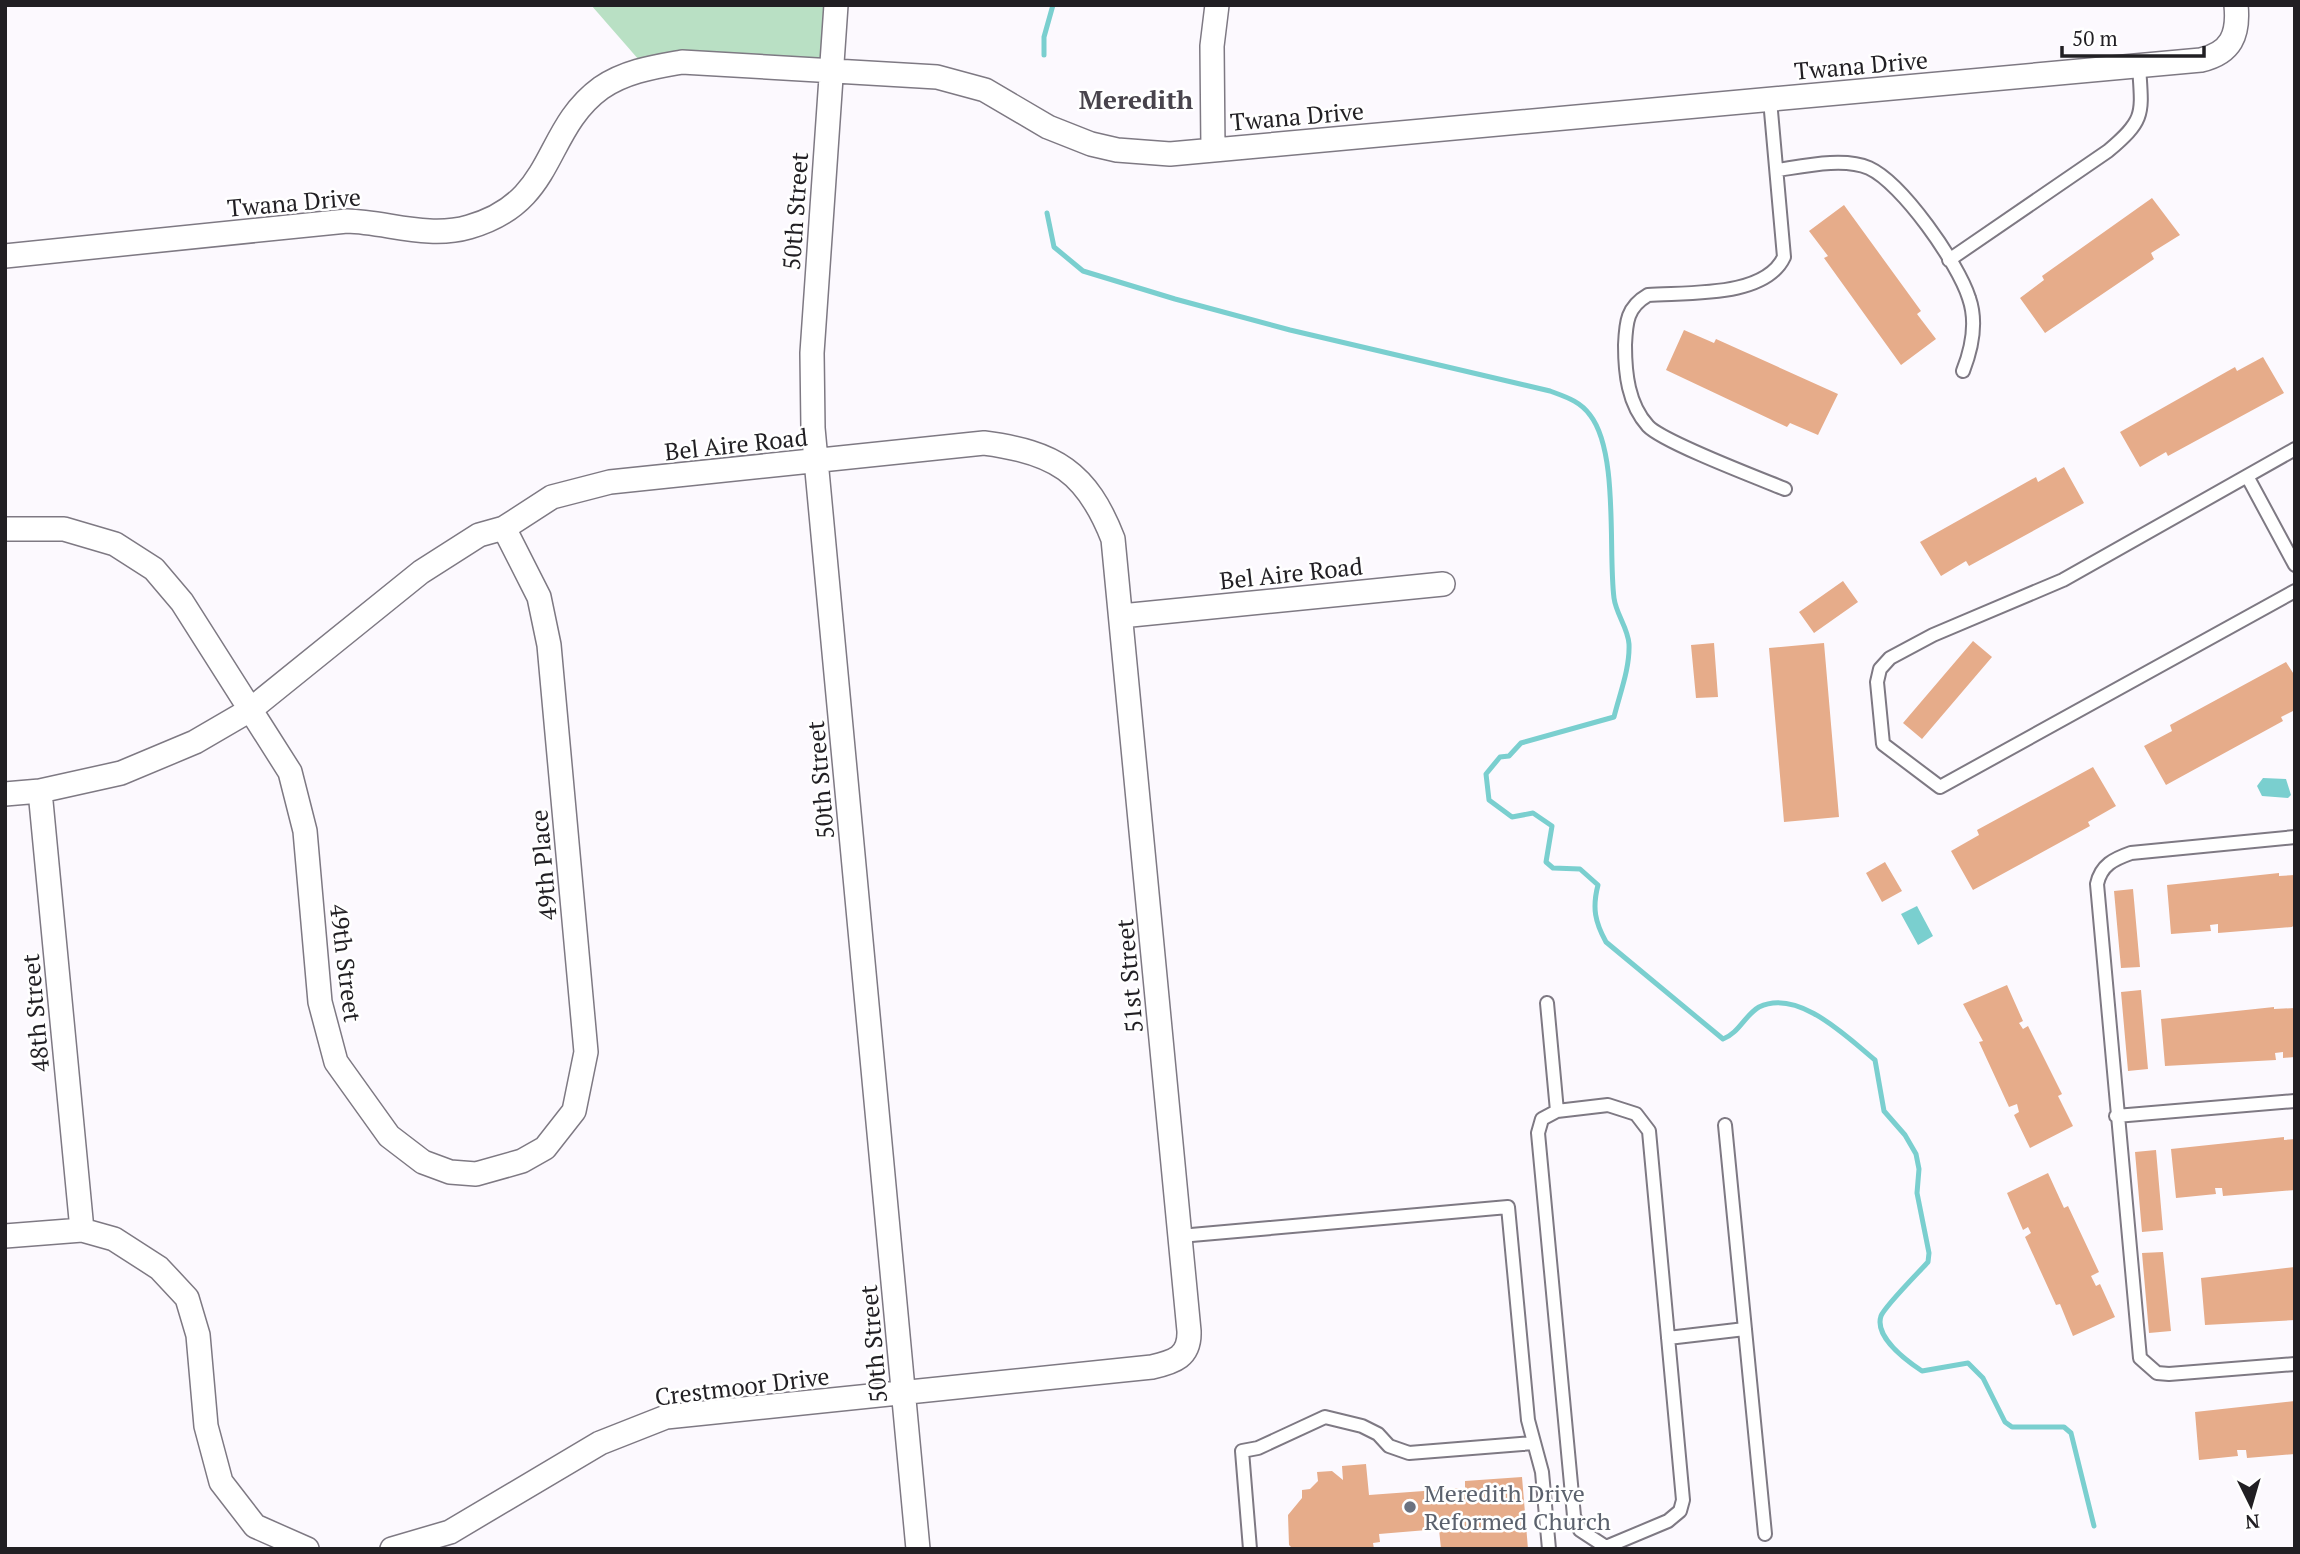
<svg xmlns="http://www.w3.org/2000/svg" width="2300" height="1554" font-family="'PT Serif',serif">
<rect width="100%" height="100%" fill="#fcf9fe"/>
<path fill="#b9e0c4" d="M591,5H836L831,69L646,68Z"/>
<path fill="#7acfcf" d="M2263,778L2286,779L2291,795L2288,798L2262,796L2257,786Z
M1917,906L1933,936L1918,945L1901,914Z"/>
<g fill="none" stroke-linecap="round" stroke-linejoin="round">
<path stroke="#7acfcf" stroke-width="5" d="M1044,55V37L1053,5
M1047,213L1054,247L1083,271L1175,299L1290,330L1550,391C1566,397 1580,401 1590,415C1619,452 1608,552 1614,598C1616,614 1628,628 1629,644C1630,668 1620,693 1614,717L1521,743L1509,756L1500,757L1486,774L1489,800L1512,817L1533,813L1552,826L1546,862L1553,868L1580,869L1598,885C1592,908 1595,922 1606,942L1723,1039C1739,1033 1745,1015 1759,1007C1798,988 1847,1037 1875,1060L1884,1111L1905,1135L1916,1154L1919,1169L1917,1193L1929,1253L1928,1262C1918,1273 1885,1306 1881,1316C1874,1337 1907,1361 1922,1371L1968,1363L1983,1378L2005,1422L2012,1427H2064L2071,1433L2094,1526"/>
</g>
<path fill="#e6ac8a" d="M2152,198L2180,235L2151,253L2154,259L2045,333L2020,298L2044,280L2042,276Z
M1844,205L1921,311L1917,314L1936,339L1901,365L1824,258L1828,256L1809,231Z
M1684,330L1714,343L1716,339L1838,394L1818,435L1790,423L1787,427L1666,370Z
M2263,357L2284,393L2168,456L2166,452L2140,467L2120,432L2235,367L2237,371Z
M2064,467L2084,503L1969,566L1966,561L1941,576L1920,542L2036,477L2038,482Z
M1843,581L1858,602L1814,633L1799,612Z
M1973,641L1992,657L1922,739L1903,723Z
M1714,643L1718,697L1696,698L1691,645Z
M1824,643L1839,817L1784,822L1769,648Z
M2286,662L2295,676V710L2281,717L2283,721L2166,785L2144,746L2172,731L2170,725Z
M2093,767L2116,806L2088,822L2090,826L1973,890L1951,851L1979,835L1977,830Z
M1885,862L1902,891L1882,902L1866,873Z
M2279,873V876L2295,875V924L2292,927L2218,933V924L2210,925L2211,931L2171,934L2167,885Z
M2133,889L2140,967L2121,968L2114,891Z
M2007,985L2023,1021L2019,1023L2023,1029L2028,1026L2062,1094L2058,1096L2073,1126L2030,1148L2014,1115L2019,1112L2017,1104L2009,1107L1979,1042L1983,1041L1963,1004Z
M2141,990L2148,1069L2128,1071L2121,992Z
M2274,1007V1009L2295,1008V1057L2283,1058V1052L2275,1053L2276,1060L2165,1066L2161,1019Z
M2284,1137V1140L2295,1139V1190L2223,1196L2222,1188H2215L2216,1194L2176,1198L2171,1149Z
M2156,1150L2163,1230L2142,1232L2135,1152Z
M2048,1173L2064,1208L2068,1206L2099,1272L2091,1276L2096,1286L2100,1284L2115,1317L2073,1336L2060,1304L2056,1305L2025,1237L2031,1233L2028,1227L2023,1230L2007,1193Z
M2163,1252L2171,1331L2149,1333L2142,1253Z
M2295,1267V1320L2205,1325L2201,1278Z
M2295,1401V1454L2247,1458L2246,1450H2237L2238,1456L2199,1460L2195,1412Z
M1366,1464L1369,1495L1465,1488V1481L1522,1477L1528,1549H1441L1439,1529L1379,1534L1380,1542L1373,1543L1374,1549H1293L1289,1545L1288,1515L1302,1498V1490L1310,1489L1318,1481L1317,1472L1332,1471L1343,1480L1342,1466Z"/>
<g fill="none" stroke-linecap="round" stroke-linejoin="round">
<defs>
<path id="lane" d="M1770,100L1784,257C1765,298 1687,292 1648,295C1627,307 1626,322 1625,345C1625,373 1628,404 1648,426C1663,442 1758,478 1785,489
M1778,170C1804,166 1844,157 1869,168C1902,183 1958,263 1969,298C1977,321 1972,348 1963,371
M1949,260L2108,151C2146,119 2142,114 2139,66
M2295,449L2063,580L1933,635L1890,658L1880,669L1877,682L1883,744L1940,787L2295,591
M2247,476L2295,565
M2295,837L2131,853C2114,859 2101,865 2097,884L2140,1358L2157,1373L2169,1374L2295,1364
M1547,1003L1557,1111
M1608,1105L1636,1114L1649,1131L1683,1500L1680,1511L1668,1521L1606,1547L1580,1530L1574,1516L1538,1133L1542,1119L1557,1111Z
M2116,1116L2295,1101
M1725,1125L1765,1534
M1180,1236L1508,1207L1528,1420L1542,1472L1549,1549
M1668,1338L1745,1329
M1250,1549L1242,1451L1258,1448L1325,1417L1362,1426L1378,1434L1389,1446L1409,1453L1534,1443"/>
<path id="street" d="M836,5L812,353L813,428L918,1549
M1213,150L1212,46L1217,5
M5,256L347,221C387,222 428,239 469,227C557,202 542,131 601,88C626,71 654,67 682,62L937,77L985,90L1048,127L1091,144L1117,150L1170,154L2201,60C2231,53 2239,35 2236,5
M5,529H64L115,544L154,569L182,602L290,772L305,831L320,1002L336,1062L389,1136L423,1162L450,1172L476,1174L522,1161L545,1148L574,1111L586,1052L549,645L539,597L504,528
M1121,616L1443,584
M40,791L82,1230
M5,794L40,791L121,773L195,742L250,710L421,572L479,535L504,528L552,497L610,482L984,443C1055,452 1087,472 1113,539L1189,1331C1190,1357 1174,1362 1152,1367L666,1417L600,1443L450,1532L392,1549
M5,1236L82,1230L114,1239L159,1268L187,1298L198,1335L206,1426L221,1482L255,1526L307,1549"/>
</defs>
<use href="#lane" stroke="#7e7983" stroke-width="16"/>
<use href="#street" stroke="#7e7983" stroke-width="26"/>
<use href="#lane" stroke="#fff" stroke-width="12"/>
<use href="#street" stroke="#fff" stroke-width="23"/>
</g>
<circle fill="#6b7280" stroke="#fff" stroke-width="2.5" cx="1410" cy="1507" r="7"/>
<g text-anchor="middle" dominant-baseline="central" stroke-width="5" stroke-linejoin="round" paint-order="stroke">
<g font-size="24" fill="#211f23" stroke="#fff">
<text transform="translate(1861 65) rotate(-5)">Twana Drive</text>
<text transform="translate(1297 116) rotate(-5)">Twana Drive</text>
<text transform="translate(294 202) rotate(-5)">Twana Drive</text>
<text transform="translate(795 211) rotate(-86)">50th Street</text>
<text transform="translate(736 444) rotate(-6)">Bel Aire Road</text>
<text transform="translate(1291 573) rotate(-6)">Bel Aire Road</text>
<text transform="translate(820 780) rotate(-95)">50th Street</text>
<text transform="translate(543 865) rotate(-95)">49th Place</text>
<text transform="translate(346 963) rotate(83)">49th Street</text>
<text transform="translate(1129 976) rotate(-95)">51st Street</text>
<text transform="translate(35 1013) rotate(-95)">48th Street</text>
<text transform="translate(873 1344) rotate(-95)">50th Street</text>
<text transform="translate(742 1386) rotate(-7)">Crestmoor Drive</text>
</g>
<g font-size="24" fill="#5b616d" stroke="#fff" text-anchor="start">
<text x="1424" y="1493">Meredith Drive<tspan x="1424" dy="28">Reformed Church</tspan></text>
</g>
<g font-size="26" font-weight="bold" fill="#48434c" stroke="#fff">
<text x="1136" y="99">Meredith</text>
</g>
</g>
<rect width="2300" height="1554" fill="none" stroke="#211f23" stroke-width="14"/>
<g transform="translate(2251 1505) rotate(175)" stroke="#ffffff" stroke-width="5" paint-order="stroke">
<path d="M0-5L12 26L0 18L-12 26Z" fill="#211f23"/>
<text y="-10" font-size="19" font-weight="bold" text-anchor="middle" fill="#211f23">N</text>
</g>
<path d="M2062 46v10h142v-10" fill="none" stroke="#211f23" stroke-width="3.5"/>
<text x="2072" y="46" font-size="21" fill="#211f23" stroke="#ffffff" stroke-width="5" paint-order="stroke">50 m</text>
</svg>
